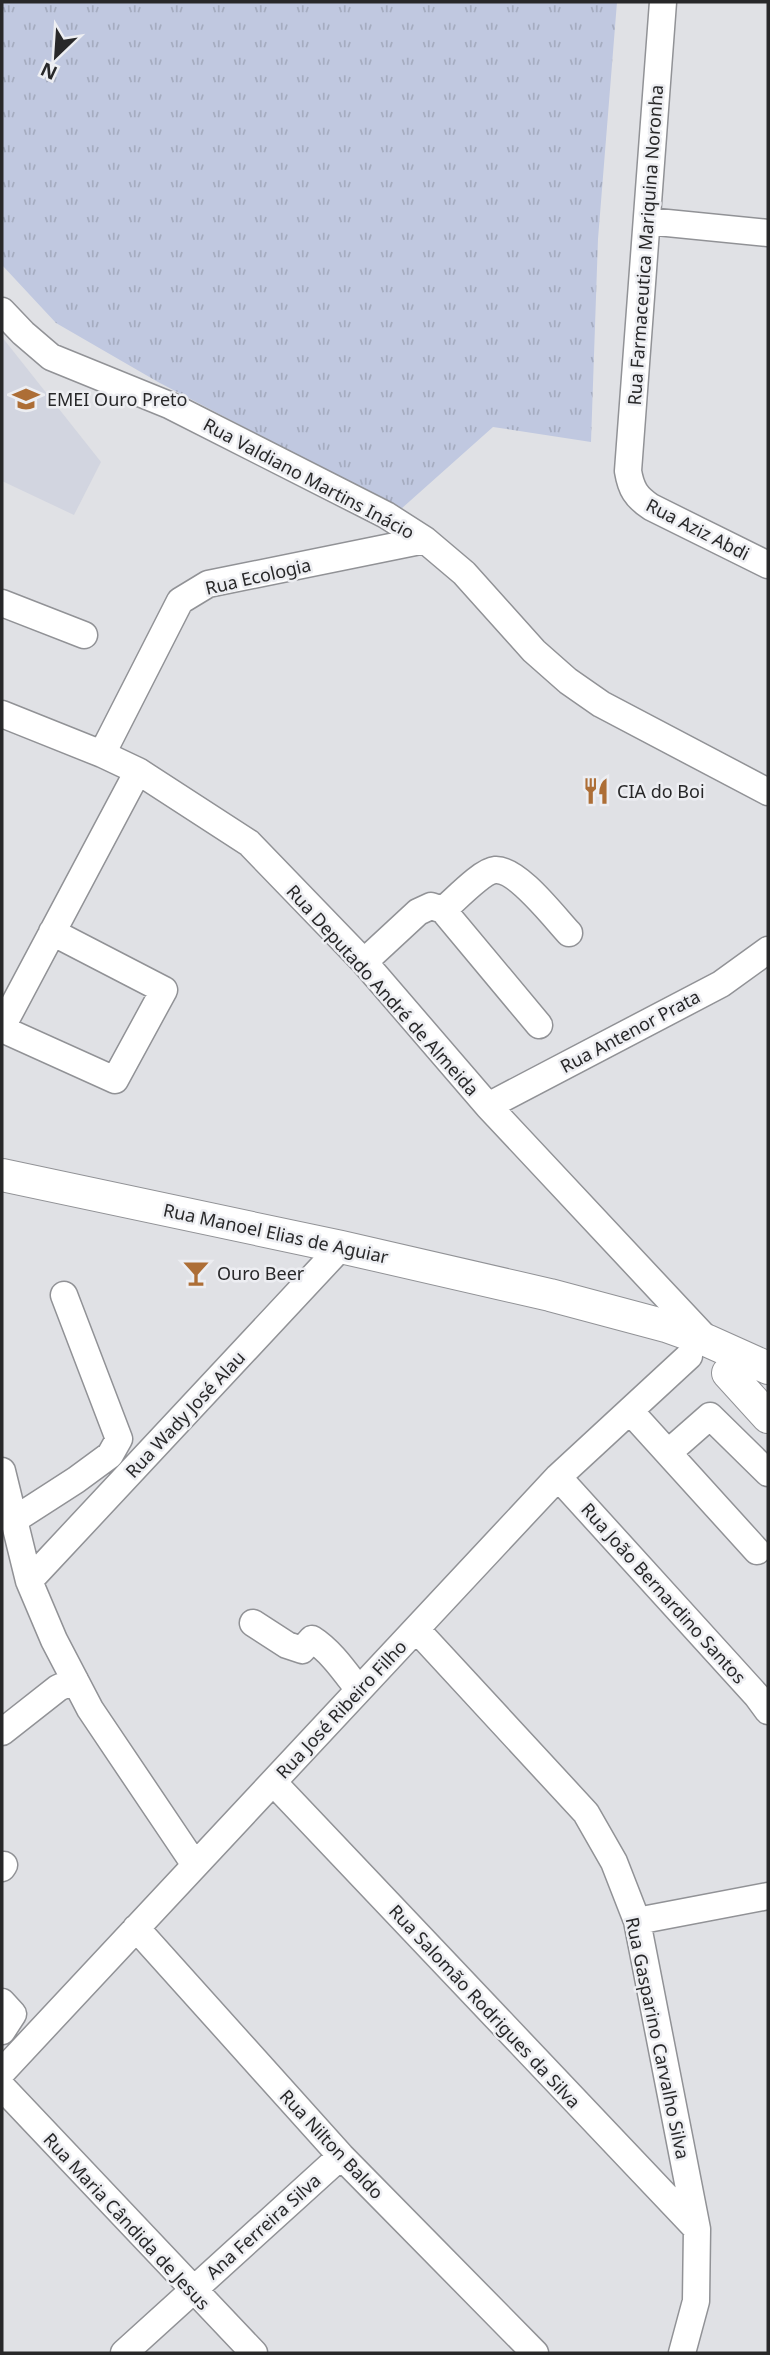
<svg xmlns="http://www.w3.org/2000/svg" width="770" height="2355" font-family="'Noto Sans',sans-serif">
<defs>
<pattern id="grass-tufts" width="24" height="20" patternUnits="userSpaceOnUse" patternTransform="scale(1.75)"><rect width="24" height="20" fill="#c0c8e0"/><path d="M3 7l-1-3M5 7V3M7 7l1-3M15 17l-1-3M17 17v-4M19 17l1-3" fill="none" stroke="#a5acc0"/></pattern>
</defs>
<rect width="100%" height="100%" fill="#e0e1e5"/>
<path fill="#d2d5e0" d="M2,337L101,462L74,515L2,481Z"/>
<path fill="url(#grass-tufts)" d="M2,2H617L598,239L591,442L493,427L401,509L158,382L56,323L2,265Z"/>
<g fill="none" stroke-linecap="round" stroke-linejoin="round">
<defs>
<path id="minor" d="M663,2L628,471C631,489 636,497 651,507L768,565
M647,221L768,233
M2,311L23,333L51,357L169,405L386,515L425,540L464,573L534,651L568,681L601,704L768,792
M2,603L84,635
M2,714L102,754L138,771L249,843L364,962L488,1106L708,1341
M102,754L180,601L208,584L425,540
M443,910C454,901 482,871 495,870C517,868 554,917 569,933
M364,962L418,912L431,906L443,910L539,1025
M2,1027L138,771
M2,1029L115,1080L164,990L52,932
M488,1106L721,984L768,950
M630,1411L757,1551
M669,1452L710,1416L768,1473
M2,1471L29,1581L54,1640L90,1709L195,1865
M558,1477L757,1696L768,1711
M14,1520L76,1480L110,1455L119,1439L64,1295
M29,1581L341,1247
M253,1623L287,1645L302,1650L312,1639C331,1651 345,1672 359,1690
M416,1629L586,1813L614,1862L637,1921L697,2229L696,2301L682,2353
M2,1732L58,1688L75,1680
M273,1782L697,2229
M2,1868L4,1865
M637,1921L768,1896
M136,1928L341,2156L535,2353
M2,2002L13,2014L2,2031
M2,2072L558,1477L689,1356
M2,2087L254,2353
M124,2353L341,2156"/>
<path id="major" d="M2,1175L341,1247L550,1295L666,1326L708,1341L768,1368
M728,1373L768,1417"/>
</defs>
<use href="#minor" stroke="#919296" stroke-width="29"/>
<use href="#major" stroke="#919296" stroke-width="34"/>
<use href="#minor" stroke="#fff" stroke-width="26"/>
<use href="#major" stroke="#fff" stroke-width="32"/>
</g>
<defs>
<symbol id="school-bare" viewBox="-9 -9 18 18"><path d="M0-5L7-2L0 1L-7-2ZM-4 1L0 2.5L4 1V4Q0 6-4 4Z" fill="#ad6e36" stroke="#edeef2" stroke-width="2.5" paint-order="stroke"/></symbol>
<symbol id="restaurant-bare" viewBox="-9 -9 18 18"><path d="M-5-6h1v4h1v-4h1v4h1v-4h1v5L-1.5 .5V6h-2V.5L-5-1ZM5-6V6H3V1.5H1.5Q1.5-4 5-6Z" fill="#ad6e36" stroke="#edeef2" stroke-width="2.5" paint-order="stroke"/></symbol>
<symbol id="bar-bare" viewBox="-9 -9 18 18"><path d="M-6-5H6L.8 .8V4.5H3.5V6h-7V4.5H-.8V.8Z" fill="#ad6e36" stroke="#edeef2" stroke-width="2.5" paint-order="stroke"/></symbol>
</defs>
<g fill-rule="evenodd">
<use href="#school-bare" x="7" y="380" width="38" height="38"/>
<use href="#restaurant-bare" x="577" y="772" width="38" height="38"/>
<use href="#bar-bare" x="177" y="1254" width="38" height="38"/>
</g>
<g text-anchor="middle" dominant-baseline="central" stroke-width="5" stroke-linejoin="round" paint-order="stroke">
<g font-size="18" fill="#282829" stroke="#edeef2">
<text transform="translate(645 245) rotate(-86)">Rua Farmaceutica Mariquina Noronha</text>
<text transform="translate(309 478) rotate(28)">Rua Valdiano Martins Inácio</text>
<text transform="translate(698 529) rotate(27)">Rua Aziz Abdi</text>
<text transform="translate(258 576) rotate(-13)">Rua Ecologia</text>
<text transform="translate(383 990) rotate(48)">Rua Deputado André de Almeida</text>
<text transform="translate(630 1031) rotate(-28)">Rua Antenor Prata</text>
<text transform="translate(276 1233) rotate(12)">Rua Manoel Elias de Aguiar</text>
<text transform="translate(185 1414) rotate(-47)">Rua Wady José Alau</text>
<text transform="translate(664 1593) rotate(48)">Rua João Bernardino Santos</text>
<text transform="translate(341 1709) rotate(-47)">Rua José Ribeiro Filho</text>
<text transform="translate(485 2006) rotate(47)">Rua Salomão Rodrigues da Silva</text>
<text transform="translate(658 2038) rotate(78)">Rua Gasparino Carvalho Silva</text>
<text transform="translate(332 2144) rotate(47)">Rua Nilton Baldo</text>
<text transform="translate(127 2221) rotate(47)">Rua Maria Cândida de Jesus</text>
<text transform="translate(263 2226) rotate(-42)">Ana Ferreira Silva</text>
</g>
<g font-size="18" fill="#282829" stroke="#edeef2" text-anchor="start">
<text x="47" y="399">EMEI Ouro Preto</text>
<text x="617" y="791">CIA do Boi</text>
<text x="217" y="1273">Ouro Beer</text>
</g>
</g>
<rect width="770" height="2355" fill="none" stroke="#282829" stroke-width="7"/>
<g transform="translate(56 56) rotate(205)" stroke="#edeef2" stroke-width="5" paint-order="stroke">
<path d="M0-5L12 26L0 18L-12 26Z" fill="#282829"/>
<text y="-10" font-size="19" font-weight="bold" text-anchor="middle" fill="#282829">N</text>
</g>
</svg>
